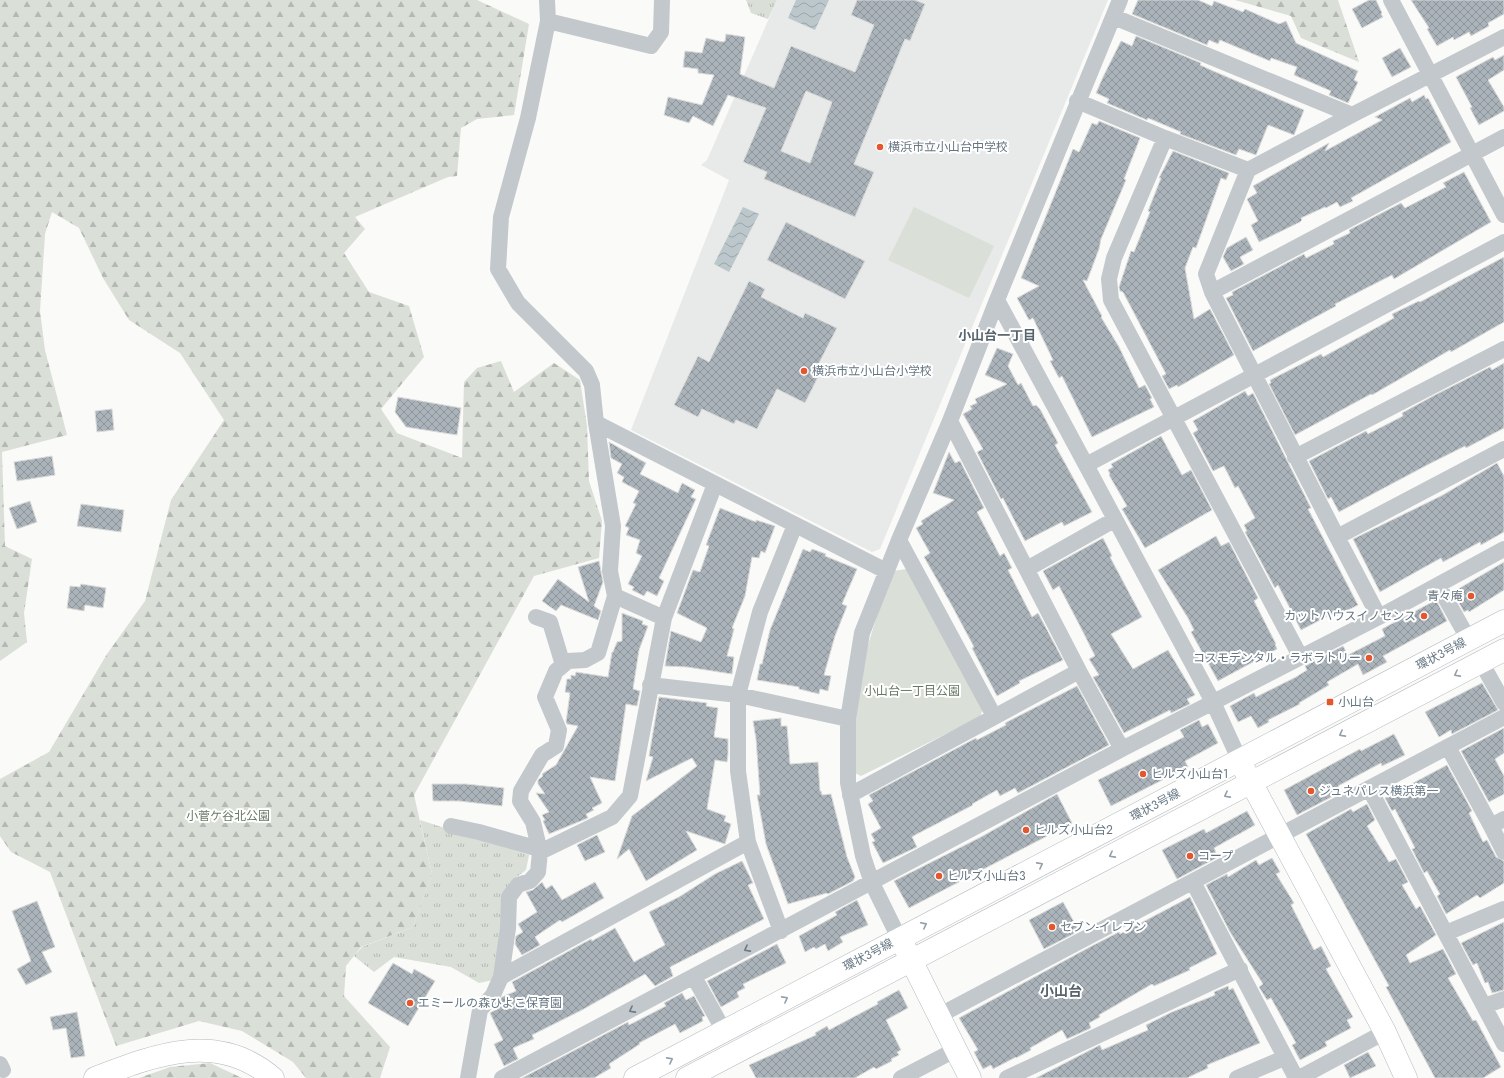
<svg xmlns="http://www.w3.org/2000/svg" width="1504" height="1078" font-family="Jost,'Noto Sans JP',sans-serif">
<defs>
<pattern id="grass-tufts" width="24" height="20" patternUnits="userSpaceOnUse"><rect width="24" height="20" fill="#dadfd7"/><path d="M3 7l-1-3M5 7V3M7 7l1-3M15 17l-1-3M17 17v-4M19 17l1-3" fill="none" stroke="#b4b9b4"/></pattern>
<pattern id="forest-firs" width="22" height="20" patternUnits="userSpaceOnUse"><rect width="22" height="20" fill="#dadfd7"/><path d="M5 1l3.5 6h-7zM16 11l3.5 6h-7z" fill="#b4b9b4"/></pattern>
<pattern id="water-waves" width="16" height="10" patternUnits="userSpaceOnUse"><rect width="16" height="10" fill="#bbc7cb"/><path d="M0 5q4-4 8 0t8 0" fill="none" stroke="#9ca6aa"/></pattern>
<pattern id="building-cross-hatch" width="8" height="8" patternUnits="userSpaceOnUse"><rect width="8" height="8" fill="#aab3b9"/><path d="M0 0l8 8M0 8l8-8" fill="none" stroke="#8e969c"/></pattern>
</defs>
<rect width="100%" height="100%" fill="#fafaf8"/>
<path fill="#e8e9e9" d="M777,0H1108L880,549L872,552L631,430L729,180L701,165L707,160Z"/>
<path fill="url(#grass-tufts)" d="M746,0H777L768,19L751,13Z
M420,820L529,855L526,870L509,883L493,980L479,983L451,967L394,957L374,972L354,956L362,947L413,927L432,874Z"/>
<path fill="url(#forest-firs)" d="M0,0H477L529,24L514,115L477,119L461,128L457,176L448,177L355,217L365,229L344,253L369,292L409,306L424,357L381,409L397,433L462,458L464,382L477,368L501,361L514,392L554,363L580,380L587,426L589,481L602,521L599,558L534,576L414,795L432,874L413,927L361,947L346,966L344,996L390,1047L380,1078H306L293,1062L242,1031L199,1021L116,1046L50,872L11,852L0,836V779L49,752L107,654L145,601L171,500L224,420L180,353L129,320L103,278L79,228L52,212L45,234L40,311L45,350L67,435L2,452L5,546L32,559L24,613L27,642L0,661Z
M1235,0H1338L1359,62L1301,38L1291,16Z
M210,1063L242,1078H139L170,1067Z"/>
<path fill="#dadfd7" d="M914,207L994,246L969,298L888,260Z
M907,569L983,709L980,717L861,776L855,773C854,756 852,738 854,721C857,669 876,619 893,571Z"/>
<path fill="url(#water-waves)" d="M796,0H829L815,30L788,18Z
M743,207L759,214L729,272L714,264Z"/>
<path fill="url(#building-cross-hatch)" stroke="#dcdcda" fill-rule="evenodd" d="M857,0H915L925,4L910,41L905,39L854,164L874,172L855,217L764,179L767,172L743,162L766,108L728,95L713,126L693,116L689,123L664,115L668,97L702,105L714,75L698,73V69L683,67L685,51L702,53L706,38L723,42L725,41L726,34L745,37L740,74L774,88L791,46L855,72L874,25L851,15ZM806,91L832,102L810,163L781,151Z
M1138,0H1198L1212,6L1214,1L1243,12L1245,9L1279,24L1286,21L1296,43L1358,71L1354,80L1358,82L1348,103L1329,95L1331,91L1294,75L1297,67L1271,58L1270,61L1220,40L1218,44L1209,40L1207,45L1132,14Z
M1369,0H1376L1382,13L1381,14L1383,17L1362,28L1352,9Z
M1411,0H1504V14L1488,23L1489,26L1471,36L1469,32L1454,40L1453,37L1437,46L1427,29L1429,28Z
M1136,36L1201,63L1200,65L1211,70L1304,110L1294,135L1268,125L1256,155L1239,149L1236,155L1180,134L1181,132L1148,118L1147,120L1107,103L1109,99L1096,93L1103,77L1121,41L1132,46Z
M1400,48L1411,67L1392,77L1382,58Z
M1504,55V70L1488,80L1504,107V111L1479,125L1470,108L1472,107L1456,77L1493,57L1495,60Z
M1424,95L1426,99L1428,98L1451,142L1351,198L1353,201L1340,207L1337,202L1326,208L1325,207L1301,218L1302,220L1300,222L1259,242L1251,225L1258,221L1247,199L1257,193L1253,186L1329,143L1325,151L1382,120L1375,117L1410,98L1412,102Z
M1099,121L1140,138L1124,179L1126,180L1101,239L1099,249L1087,281L1083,280L1102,316L1101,317L1119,347L1139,388L1145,385L1152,398L1150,399L1154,407L1092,437L1062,376L1059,378L1050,361L1053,360L1033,318L1029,320L1017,298L1039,286L1021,278L1073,149L1079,152L1092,123L1097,125Z
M1173,151L1229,173L1226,180L1221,178L1196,248L1193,247L1185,268L1194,319L1210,309L1234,355L1178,387L1177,385L1169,389L1162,376L1166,374L1123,292L1120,291L1119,287L1131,251L1134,252L1150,212L1148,211L1161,178H1159Z
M1464,172L1491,222L1394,279L1392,275L1335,304L1336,306L1253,351L1226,298L1233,295L1232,292L1304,254L1306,258L1334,244L1333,241L1350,233L1349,230L1401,203L1405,208L1446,187L1443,183Z
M786,222L865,261L845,299L767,260Z
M1246,237L1253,250L1240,257L1244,264L1231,271L1223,257L1227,248Z
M1504,257V322L1451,352L1450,350L1372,395L1371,394L1295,435L1269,384L1271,383L1270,380L1321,354L1323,357L1394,318L1392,314L1419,301L1420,302Z
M749,281L765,289L761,297L803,318L805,313L837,328L819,363L824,365L805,403L777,389L757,429L736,420L734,424L702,409L698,417L674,405L698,356L709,362Z
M997,348L1013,354L1008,366L1018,385L1021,383L1033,406L1036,405L1040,409L1058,443L1055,445L1092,512L1064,526L1062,522L1025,541L1003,498L1001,499L977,452L983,449L963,414L972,409L970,406L977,403L975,399L1007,384L985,375Z
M1504,363V428L1466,448L1465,446L1429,464L1339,512L1331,497L1328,499L1309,461L1366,431L1368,434L1403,416L1402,413L1433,396L1490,367L1492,370Z
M1245,391L1248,396L1253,393L1311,508L1308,509L1358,605L1332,618L1330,615L1301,630L1278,585L1275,588L1245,532L1247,531L1244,525L1255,518L1238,486L1235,488L1224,466L1213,471L1193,433L1198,430L1193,421Z
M398,397L461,408L457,435L406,427L395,412Z
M112,409L114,430L97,432L95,411Z
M1161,436L1182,475L1191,470L1212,510L1145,548L1122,509L1127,506L1109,475L1110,474L1108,470L1113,467L1111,464Z
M609,442L646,463L640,474L678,493L682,483L695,490L691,497L696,499L659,578L664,581L657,596L647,591L644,596L632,590L634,587L628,584L642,556L636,553L640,540L626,535L629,528L625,526L636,504L633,503L639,491L622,482L624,477L617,473L622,464L611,458Z
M949,452L955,463L960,461L984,508L977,512L1000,556L1004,553L1012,568L1008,570L1032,617L1038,613L1063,660L1019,681L1020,683L997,696L972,648L974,647L951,604L924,557L930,553L916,528L923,524L921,521L954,500L933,493Z
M52,456L55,475L17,481L14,462Z
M1497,463L1504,476V532L1481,545L1480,542L1443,562L1441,558L1380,592L1353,539L1441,496Z
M30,501L37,522L17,529L9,508Z
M81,504L124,510L121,532L77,526Z
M720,508L756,522V520L775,526L765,553L761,551L759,558L752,557L745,596L732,628L734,629L727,656L734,657L732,674L687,667L665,666L671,631L701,642L707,628L677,613L693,570L700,572L709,546L706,545Z
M1216,536L1221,546L1229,542L1258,598L1254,601L1276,644H1275L1277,649L1218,681L1191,632L1194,630L1188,618L1158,570Z
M1103,538L1112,556L1110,557L1142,617L1111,634L1133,669L1168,650L1195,695L1187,699L1190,704L1171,713L1170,710L1124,733L1093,677L1099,675L1089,659L1095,656L1080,626L1059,586L1053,590L1043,571Z
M803,549L810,552L812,549L826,554L825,556L857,569L842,604L847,606L835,636L824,675L831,676L828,691L820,689L819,694L799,689V687L757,680L760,664H762L770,630Z
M599,561L603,582L594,606L601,611L598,620L561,605L556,611L542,601L558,579L589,602L578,567Z
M1504,562V590L1469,612L1468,610L1464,612L1453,592Z
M81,584L106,588L103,608L85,605L84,611L67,608L70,586L80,587Z
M1436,600L1447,621L1383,656L1387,662L1363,675L1358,664L1327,682L1329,685L1299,703L1300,704L1268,720L1269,722L1258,728L1251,716L1238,722L1230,706L1254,693L1256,697L1296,677L1307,670L1305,666L1343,646L1348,655L1385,636L1382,629Z
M622,613L643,621L642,624L648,626L639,650L633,689L640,691L637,706L626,704L615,781L590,777L602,803L592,808L594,810L586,814L588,818L549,834L543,821L545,820L542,815L549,812L536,793L545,794L538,784V780L543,776L542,774L556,765L578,726L567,724L566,722L570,693L565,692L567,679H571V675L575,676L576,672L608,677L612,652H613L617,642L622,641Z
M1482,683L1498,710L1452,734L1451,730L1439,737L1425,712Z
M1077,686L1109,745L1018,793L1015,788L1000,796L997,790L972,804L973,805L915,835L912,837L917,847L883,863L872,842L875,841L871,834L881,828L868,804L873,801L869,795L976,738L977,740L1006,725L1005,723Z
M659,697L707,703L706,706L718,708L714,737L728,739V754L727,762L715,760L707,809L726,816L724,821L731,824L725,844L686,831L697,850L646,881L629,849L617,859L632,816L697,766L692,758L646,781L653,757L649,756Z
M781,718V726H787L790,764L818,762L820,791H821L822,795L831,794L847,857L855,877L853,881L828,894L827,893L788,904L766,844L757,795H760L756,739L753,721Z
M1199,720L1202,727L1208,724L1218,743L1185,761L1188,767L1111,806L1098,780L1184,737L1180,730Z
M1504,728V753L1495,759L1504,776V794L1489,802L1461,751Z
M1394,734L1405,755L1382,766L1381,763L1338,786L1341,792L1297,815L1284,790L1360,749L1361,751Z
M1447,765L1472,811L1469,813L1483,842L1487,840L1496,857L1504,861V883L1480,898L1477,895L1446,914L1437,896L1440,894L1427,871L1424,873L1412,849L1415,848L1395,809L1392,811L1385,798Z
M432,784H466L504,788L502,806L459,801H433Z
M1057,794L1072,823L909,908L894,881L981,837Z
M1367,804L1375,820L1367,826L1389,862L1396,859L1408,882L1402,885L1416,909L1420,906L1436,935L1406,955L1410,963L1443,949L1456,974L1448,978L1473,1021L1476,1020L1501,1067L1483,1078H1435L1386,987L1389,986L1306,834L1351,809L1353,812Z
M1247,811L1255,825L1214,848L1218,857L1177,879L1162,850L1204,829L1206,833Z
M597,835L605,852L585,861L577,845Z
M1272,858L1280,872L1276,874L1294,903L1291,905L1314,950L1321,946L1331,966L1326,969L1353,1017L1347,1020L1351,1028L1325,1042L1327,1046L1300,1060L1292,1045L1296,1043L1271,998L1267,1000L1259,987L1263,984L1230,932L1206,885L1227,874L1228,877L1256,860L1259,865Z
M742,861L753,883L748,885L764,919L670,967L673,976L655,986L645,974L582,1010L532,1035L534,1039L513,1048L518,1059L504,1066L494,1044L503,1040L490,1013L497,1009L496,1006L502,997L516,991L512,982L591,939L592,941L615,928L634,962L665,945L649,912L679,897L715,874Z
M542,882L546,889L552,885L562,900L595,882L604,898L562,922L560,920L539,934L535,937L540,945L522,955L515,944L516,936L523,932L518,924L537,912L526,892L533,890Z
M1190,897L1217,954L1189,968L1190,970L1154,986L1152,984L1099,1015L1100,1017L1089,1023L1091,1028L1067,1039L1062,1030L1030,1048L1031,1050L1016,1058V1057L993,1069L991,1065L983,1069L974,1052L978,1050L959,1018L1088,948L1119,932L1120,934Z
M857,900L868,925L840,937L843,942L828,951L825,944L816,949L814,947L805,952L799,936L837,915L835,912Z
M37,901L55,947L42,952L52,972L26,985L17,969L31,961L12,911Z
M1063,902L1079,931L1044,949L1029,920Z
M1504,922V990L1492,993L1488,982L1485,983L1477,963L1473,965L1461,943Z
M777,944L786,963L743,984L745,988L737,992L739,997L721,1007L707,981Z
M393,963L412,974L414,969L435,981L408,1026L368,1003Z
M1228,986L1229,990L1233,988L1260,1043L1207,1065L1208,1068L1187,1078H1036L1100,1045L1102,1050L1148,1030L1146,1025L1172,1012L1213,996L1215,995L1214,992Z
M899,990L908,1008L886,1020L901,1050L897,1052L899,1055L891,1059L892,1061L876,1069L874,1067L855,1078H756L749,1065L816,1035L815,1033L827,1026L829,1030L878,1004L877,1002Z
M682,993L686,1000L694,996L705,1016L702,1017L703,1021L680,1033L675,1024L639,1043L640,1044L609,1064L611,1068L594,1078H522L628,1022L629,1025L666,1006L664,1003Z
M77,1012L85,1056L71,1058L66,1028L53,1030L50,1017Z
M1368,1052L1376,1066L1350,1078L1344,1065Z"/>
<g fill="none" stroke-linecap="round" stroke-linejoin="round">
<defs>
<path id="secondary" d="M1244,769L1385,1032L1406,1078
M905,948L970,1078
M95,1078C155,1055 217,1030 273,1078
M635,1078L1504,621
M687,1078L1504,650"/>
</defs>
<use href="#secondary" stroke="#b3babf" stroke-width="23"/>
<path stroke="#c3c8cc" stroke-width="16" d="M1120,0L997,300L1086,465L1504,242
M1391,0L1504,215
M1114,17L1352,115L1504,37
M548,21L651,46L661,32L662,0
M1077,101L1165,138L1114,258L1109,279L1111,300L1300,656
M1504,137L1212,292L1337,537L1504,449
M1165,138L1248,170L1352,115
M1212,292L1206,274L1248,170
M950,421L1079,671L1122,749L1379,617L1504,549
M596,423L886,571
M1295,457L1504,349
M1086,465L1213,702L1240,761
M1337,537L1379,617
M899,540L994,716
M1027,569L1114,520
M1438,585L1469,640
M615,596L664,618
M536,617L550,622L563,665
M1481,662L1504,703
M650,685L738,695L848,719
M1448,747L1491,826
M1369,788L1504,1044
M850,795L1079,671
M1504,819L1491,826L1504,852
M451,826L479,832L539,849
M540,852L612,817L630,796L664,618L715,484
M1193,882L1296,1078
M781,931L748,842L738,771V695L760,612L795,525
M1446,933L1504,909
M899,938L872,883L863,856L848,783V719L862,633L899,540L950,421L997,300
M501,977L748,842
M694,977L724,1031
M1484,1006L1504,999
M940,1015L1504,717
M0,1064L3,1070
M468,1078L480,1010L493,995L501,977L508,928L509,897L518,885L530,881L538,872L540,852L533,822L520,801L521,791L542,755L556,746L559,730L545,697L556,671L568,661L585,660L598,653L615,596L610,571L613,526L596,423L592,385L586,371L518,303L498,269L501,217L528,118L548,21L547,0
M502,1078L1122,749
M901,1078L957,1049
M1007,1078L1240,969
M1237,1078L1284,1058
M1299,1078L1385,1032"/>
<use href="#secondary" stroke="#fff" stroke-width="22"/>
</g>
<defs><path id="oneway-chevron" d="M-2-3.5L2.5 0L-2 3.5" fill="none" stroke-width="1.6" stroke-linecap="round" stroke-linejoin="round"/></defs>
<g stroke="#939fa8">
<use href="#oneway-chevron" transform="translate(1457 674) rotate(152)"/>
<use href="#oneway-chevron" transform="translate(1342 734) rotate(152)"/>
<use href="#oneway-chevron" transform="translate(1227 795) rotate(152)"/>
<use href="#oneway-chevron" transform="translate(1112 855) rotate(152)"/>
<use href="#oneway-chevron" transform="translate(1040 865) rotate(-28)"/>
<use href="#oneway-chevron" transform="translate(924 925) rotate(-27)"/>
<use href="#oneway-chevron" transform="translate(785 999) rotate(-28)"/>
<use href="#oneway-chevron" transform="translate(670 1060) rotate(-28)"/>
</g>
<g stroke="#6a7a87">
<use href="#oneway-chevron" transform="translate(747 949) rotate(152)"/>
<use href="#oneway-chevron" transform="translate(632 1010) rotate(152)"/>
</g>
<g fill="#e4572e" stroke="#fff" stroke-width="1.5">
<circle cx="880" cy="147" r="4"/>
<circle cx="804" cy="371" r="4"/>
<circle cx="1471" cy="596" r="4"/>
<circle cx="1424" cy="616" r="4"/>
<circle cx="1369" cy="658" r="4"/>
<rect x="1326" y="698" width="8" height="8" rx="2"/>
<circle cx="1143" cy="774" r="4"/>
<circle cx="1311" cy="791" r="4"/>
<circle cx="1026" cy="830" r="4"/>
<circle cx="1190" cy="856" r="4"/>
<circle cx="939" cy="876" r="4"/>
<circle cx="1052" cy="927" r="4"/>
<circle cx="410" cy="1003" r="4"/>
</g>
<g text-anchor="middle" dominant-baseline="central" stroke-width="4" stroke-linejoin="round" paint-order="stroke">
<g font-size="12" fill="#657683" stroke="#fff" text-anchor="start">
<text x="888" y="147">横浜市立小山台中学校</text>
<text x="812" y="371">横浜市立小山台小学校</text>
<text x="1463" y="596" text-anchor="end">青々庵</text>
<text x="1416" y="616" text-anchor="end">カットハウスイノセンス</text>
<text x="1361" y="658" text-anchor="end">コスモデンタル・ラボラトリー</text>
<text x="1338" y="702">小山台</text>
<text x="1151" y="774">ヒルズ小山台1</text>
<text x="1319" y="791">ジュネパレス横浜第一</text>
<text x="1034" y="830">ヒルズ小山台2</text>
<text x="1198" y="856">コープ</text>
<text x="947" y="876">ヒルズ小山台3</text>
<text x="1060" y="927">セブン-イレブン</text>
<text x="418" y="1003">エミールの森ひよこ保育園</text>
</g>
<g font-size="12" fill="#657683" stroke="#fff">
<text transform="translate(1441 654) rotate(-28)">環状3号線</text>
<text transform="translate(1155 805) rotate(-28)">環状3号線</text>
<text transform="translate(868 955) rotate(-28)">環状3号線</text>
</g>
<g font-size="12" fill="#687a64" stroke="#fff">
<text x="912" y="691">小山台一丁目公園</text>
<text x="228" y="816">小菅ケ谷北公園</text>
</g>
<g font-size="13" font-weight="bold" fill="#57646e" stroke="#fff">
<text x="997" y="335">小山台一丁目</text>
</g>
<g font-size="14" font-weight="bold" fill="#57646e" stroke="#fff">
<text x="1061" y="991">小山台</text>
</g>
</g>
</svg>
